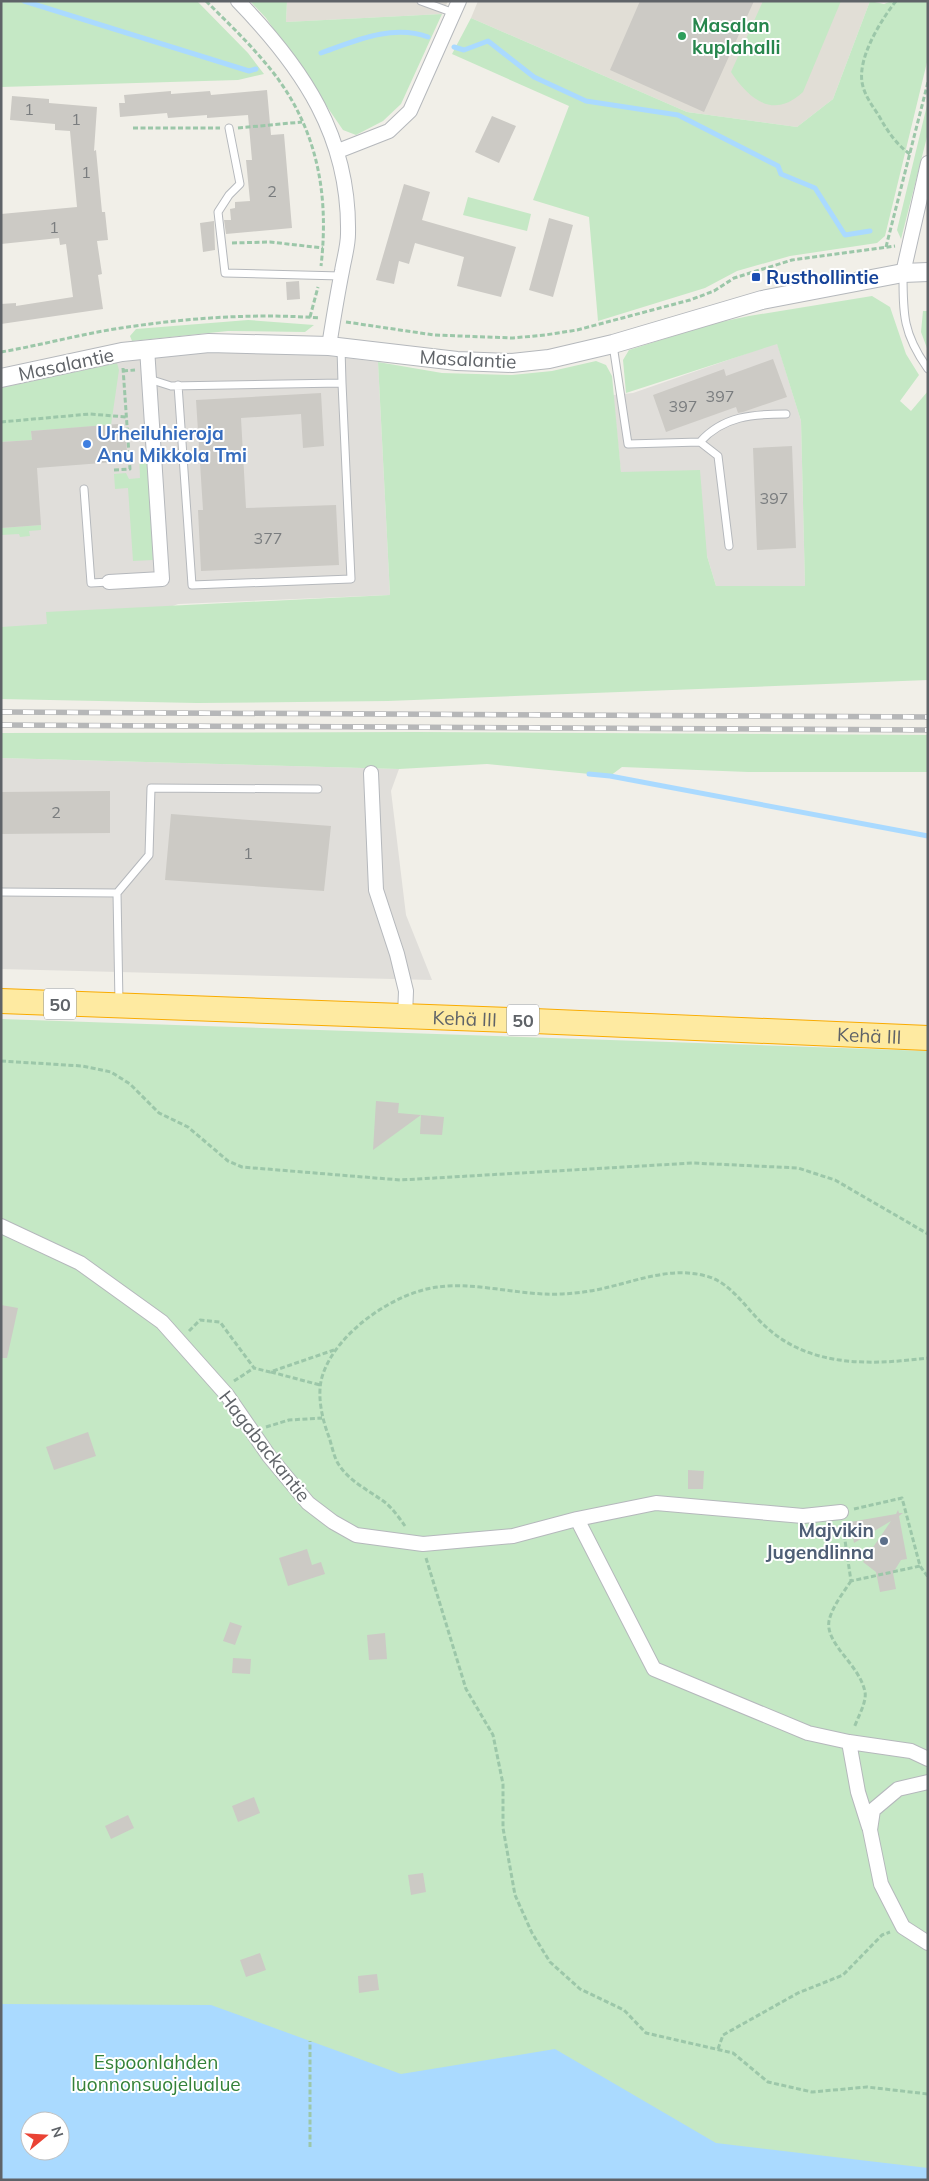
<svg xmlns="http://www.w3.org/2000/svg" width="929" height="2181" font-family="Mulish,sans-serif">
<rect width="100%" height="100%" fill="#f1efe8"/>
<path fill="#e0deda" d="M777,343L801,421L805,586H716L707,556L621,473L613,395L633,393Z
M283,350L378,362L390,595L178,604L1,671V388L117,363L194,351Z
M1,758L399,769L391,791L406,915L432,980L1,969Z"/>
<path fill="#e1ded6" d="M287,1H448L442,14L286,22Z
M478,1H870L833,99L797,127L687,112L471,18Z"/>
<path fill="#c5e8c5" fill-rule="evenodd" d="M1,1H197L248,53L264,74L238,80L1,87Z
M250,1H287L286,22L442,14L401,104L383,121L356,135L343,130L266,18Z
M763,1H841L803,92C773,120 749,99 731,72Z
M870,1L884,4L892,1H928V58L885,236L877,243L790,256L737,271L705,288L598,321L589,217L533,200L569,106L452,54L471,18L687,112L797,127L833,99Z
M928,101V133L901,239L897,230Z
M468,197L531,214L527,231L463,215Z
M872,296L890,307L906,354L919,375L900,401L911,411L928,391V680L388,701L197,703L1,699V627L47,624L46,612L390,595L378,362L442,373L512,375L552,371L596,361L606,365L612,376L621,472L700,470L707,556L716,586H805L801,421L777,344L626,393L623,360L629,350L711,324L749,316Z
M923,311H928V351L921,332Z
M248,320L314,325L305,332L228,331L132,341L130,336L136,329Z
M117,363L119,370L111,425L31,431L32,440L1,442V388Z
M139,450L144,453L148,462L153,560L133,561L128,488L115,489L114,474L126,473L129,479L140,478Z
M41,525V530L29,531L30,536L20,537L19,534L1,535V528Z
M416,732L928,735V772H748L622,767L610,776L487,764L399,769L1,758V733Z
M1,1019L928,1051V2180H1ZM30,2121H60V2151H30Z"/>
<path fill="#aadaff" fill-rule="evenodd" d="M1,2004L211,2005L401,2074L555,2049L716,2143L928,2168V2180H1ZM30,2121H60V2151H30Z"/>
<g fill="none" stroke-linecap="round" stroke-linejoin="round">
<path stroke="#aadaff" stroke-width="5" d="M24,1L249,71L256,69
M454,47L464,50L488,41L534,77L586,101L678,115L778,166L781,174L815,188L845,235L870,231
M321,53C355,41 392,24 428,37
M589,774L610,776L928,836"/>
</g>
<path fill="#cccac5" d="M640,1H754L704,112L610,70Z
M267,90L271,135L284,134L292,228L226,234L224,220H231L230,209L235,208V202L250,201L246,160H252L248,115L207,118V115L168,118L167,113L120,117L119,103H125L124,95L171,91V94L210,91L211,95Z
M12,96L49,99V103L97,107L94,151L96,150L102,212H105L108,240L97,241L102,274L98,275L103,309L1,324V304L16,303V306L73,297L66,244L60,245L59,238L1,244V214L77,207L70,131L55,130V124L10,120Z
M492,116L516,126L499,163L475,152Z
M404,184L430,192L422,220L516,247L501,297L457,286L464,257L415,243L409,264L399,261L394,284L376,280Z
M549,218L573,225L553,297L529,290Z
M214,221L215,250L203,252L200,223Z
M299,281L300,299L287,300L286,282Z
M773,359L787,397L743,412L738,413L736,407L666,432L653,395L724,369L726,376Z
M321,393L324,446L303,448L301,414L241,418L246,508L336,505L339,565L201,571L198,510H203L196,400Z
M118,424L119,431H125L128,461L37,468L41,525L1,528V442L32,440L31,431Z
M792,446L796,548L757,550L753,448Z
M110,791V833L1,834V792Z
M171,814L331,826L324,891L165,880Z
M376,1101L399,1103L398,1113L421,1115L373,1150Z
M421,1115L444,1117L442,1135L420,1134Z
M1,1305L18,1308L7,1358H1Z
M88,1432L96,1456L54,1470L46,1447Z
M688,1470L704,1471L703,1489H688Z
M898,1510L899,1513H903L899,1516L907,1559L901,1560L893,1573L896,1589L880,1592L876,1572L863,1562L891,1521L854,1543L850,1522L896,1514Z
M307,1549L312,1565L321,1562L325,1574L288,1586L279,1558Z
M230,1622L242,1626L235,1645L223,1641Z
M385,1633L387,1659L369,1660L367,1635Z
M233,1658L251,1659L250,1674L232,1673Z
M254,1797L260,1813L238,1822L232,1806Z
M128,1815L134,1828L111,1839L105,1826Z
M423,1873L426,1892L411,1895L408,1875Z
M260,1953L266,1970L246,1977L240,1960Z
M377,1974L379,1990L359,1993L358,1976Z"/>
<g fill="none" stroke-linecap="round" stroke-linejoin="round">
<defs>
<path id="service" d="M421,1L454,13
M229,128L240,184L229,195L218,212L225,273L341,276
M903,273C903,315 903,334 928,369
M613,345L628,444L700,442L718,456L729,546
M149,379L171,386L342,383L341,348
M178,385L192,585L351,579L342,383
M700,442C723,416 753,414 786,414
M84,489L91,583L109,582
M1,892L117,893
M117,893L149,855L151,788L318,789
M117,893L119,1003"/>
<path id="minor" d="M238,1C303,68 350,137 348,234C348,246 344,259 342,271C337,296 333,321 329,346
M338,151L389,131L410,111L459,1
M903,273L928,163
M109,582L162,579L147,348
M371,773L376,890L397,954L406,991L405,1016
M1,1226L80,1263L162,1322L227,1395L269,1456L308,1503L333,1522L356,1535L423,1544L513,1536L577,1519L656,1503L803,1516L841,1512
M577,1519L654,1669L808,1733L849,1742L911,1751L928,1759
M849,1742L858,1792L869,1827
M928,1782L898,1789L873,1810L870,1830L881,1884L903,1927L928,1943"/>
<path id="tertiary" d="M1,378L122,352L209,343L329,346L457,361L512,363L549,359L613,344L762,300L903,273L928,272"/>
<g id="trunk">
<path id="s1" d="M1,1001L534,1021L928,1038"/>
</g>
</defs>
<use href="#service" stroke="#b5b8bc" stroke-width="9"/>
<use href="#minor" stroke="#b5b8bc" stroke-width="16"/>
<use href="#tertiary" stroke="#b5b8bc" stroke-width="20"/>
<use href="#trunk" stroke="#f9ab00" stroke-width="26"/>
<path stroke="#9cc7a9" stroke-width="3" stroke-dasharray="5 2.5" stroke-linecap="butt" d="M206,1C225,20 245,39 262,59C315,119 330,188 321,266
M896,1C881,20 858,57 862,82C864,95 872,105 879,116C888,132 896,144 911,155
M133,128H220
M238,128L302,122
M232,243L270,242L323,248
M886,247L928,82
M310,317L318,287
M346,322L434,335L513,338L545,335L577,330L690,300L714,291L734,278L792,260L895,246
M1,352C42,345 81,334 121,328C187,318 253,313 320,318
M123,371L135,370
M1,422L90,414L126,417
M114,470L130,469L123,368
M1,1061L82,1066L111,1072L130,1084L159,1113L188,1127L228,1161L242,1167L400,1180L693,1163L798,1168L835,1180L928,1234
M189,1331L200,1320L220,1322L254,1368L270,1372L334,1350
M271,1372L320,1385
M234,1381L254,1368
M266,1427L289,1420L322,1418
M854,1509L902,1498L920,1566L928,1577
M405,1526C400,1519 393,1509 386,1503C370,1491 350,1482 339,1465C334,1458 332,1446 329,1437C322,1419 316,1393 323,1374C337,1332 395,1292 438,1287C468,1282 513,1293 545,1294C565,1295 590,1292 609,1287C642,1279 673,1267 706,1276C731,1282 747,1310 765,1326C810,1368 871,1365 928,1358
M843,1527L851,1581L920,1566
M426,1558L466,1689L493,1735L503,1784V1828L515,1895L532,1933L550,1962L580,1989L624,2010L646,2033L733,2053L768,2082L812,2092L867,2087L928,2094
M851,1581C843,1593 832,1607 829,1621C825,1644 860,1665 865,1692C867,1702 857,1719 854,1728
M718,2049L723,2035L798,1993L843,1975L882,1935L890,1932
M310,2147V2041"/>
<use href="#service" stroke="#fff" stroke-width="7"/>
<use href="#minor" stroke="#fff" stroke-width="14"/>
<use href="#tertiary" stroke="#fff" stroke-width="18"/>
<use href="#trunk" stroke="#feeaa1" stroke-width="24"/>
<defs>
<path id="rail" d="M1,712L928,717
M1,725L928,730"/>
</defs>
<use href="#rail" stroke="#b6b7b8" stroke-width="5.5"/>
<use href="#rail" stroke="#fff" stroke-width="4" stroke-dasharray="11" stroke-linecap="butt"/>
</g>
<circle fill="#2e9e5b" stroke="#fff" stroke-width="2" cx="682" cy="36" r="5"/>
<rect fill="#1a4fb4" stroke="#fff" stroke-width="2" x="751" y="272" width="10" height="10" rx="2.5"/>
<circle fill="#3f7fe0" stroke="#fff" stroke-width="2" cx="87" cy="444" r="5"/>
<circle fill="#5c6f8a" stroke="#fff" stroke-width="2" cx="884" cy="1541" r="5"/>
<g text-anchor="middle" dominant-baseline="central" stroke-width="4" stroke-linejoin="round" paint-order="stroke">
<g font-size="16" fill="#7a7d7f">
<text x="29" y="109">1</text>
<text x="76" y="119">1</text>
<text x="86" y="172">1</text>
<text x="272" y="191">2</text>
<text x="54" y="227">1</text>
<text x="720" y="396">397</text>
<text x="683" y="406">397</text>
<text x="774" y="498">397</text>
<text x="268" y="538">377</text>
<text x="56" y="812">2</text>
<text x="248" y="853">1</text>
</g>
<g fill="#fff" stroke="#8f9295" stroke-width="1">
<rect x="44" y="988.5" width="32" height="31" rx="4"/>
<rect x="507" y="1004.5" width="32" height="31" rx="4"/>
</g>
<g font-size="18" font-weight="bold" fill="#5f6368">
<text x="60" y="1004">50</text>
<text x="523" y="1020">50</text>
</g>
<g font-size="19" font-weight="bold" fill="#27864d" stroke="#fff" text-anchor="start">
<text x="692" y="25">Masalan<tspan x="692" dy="22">kuplahalli</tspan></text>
</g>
<g font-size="19" font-weight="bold" fill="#164399" stroke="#fff" text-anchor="start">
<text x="766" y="277">Rusthollintie</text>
</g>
<g font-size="19" fill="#5f6368" stroke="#fff">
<text transform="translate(468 359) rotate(3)">Masalantie</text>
<text transform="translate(66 364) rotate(-12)">Masalantie</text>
<text stroke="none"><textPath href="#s1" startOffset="464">Kehä III</textPath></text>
<text stroke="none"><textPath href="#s1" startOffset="869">Kehä III</textPath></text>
<text transform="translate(265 1446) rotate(52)">Hagabackantie</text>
</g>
<g font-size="19" font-weight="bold" fill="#366cbe" stroke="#fff" text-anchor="start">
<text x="97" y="433">Urheiluhieroja<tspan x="97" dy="22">Anu Mikkola Tmi</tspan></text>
</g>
<g font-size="19" font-weight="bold" fill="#4e5e75" stroke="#fff" text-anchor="end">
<text x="874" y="1530">Majvikin<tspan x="874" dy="22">Jugendlinna</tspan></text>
</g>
<g font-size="19" fill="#348238" stroke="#fff">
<text x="156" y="2062">Espoonlahden<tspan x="156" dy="22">luonnonsuojelualue</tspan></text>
</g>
</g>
<rect width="929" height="2181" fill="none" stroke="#5f6368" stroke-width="5"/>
<g transform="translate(45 2136) rotate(72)"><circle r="24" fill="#ffffff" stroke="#bfc1c3"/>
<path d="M0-4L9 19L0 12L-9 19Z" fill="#ea4335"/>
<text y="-8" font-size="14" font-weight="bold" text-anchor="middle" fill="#5f6368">N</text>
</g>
</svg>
